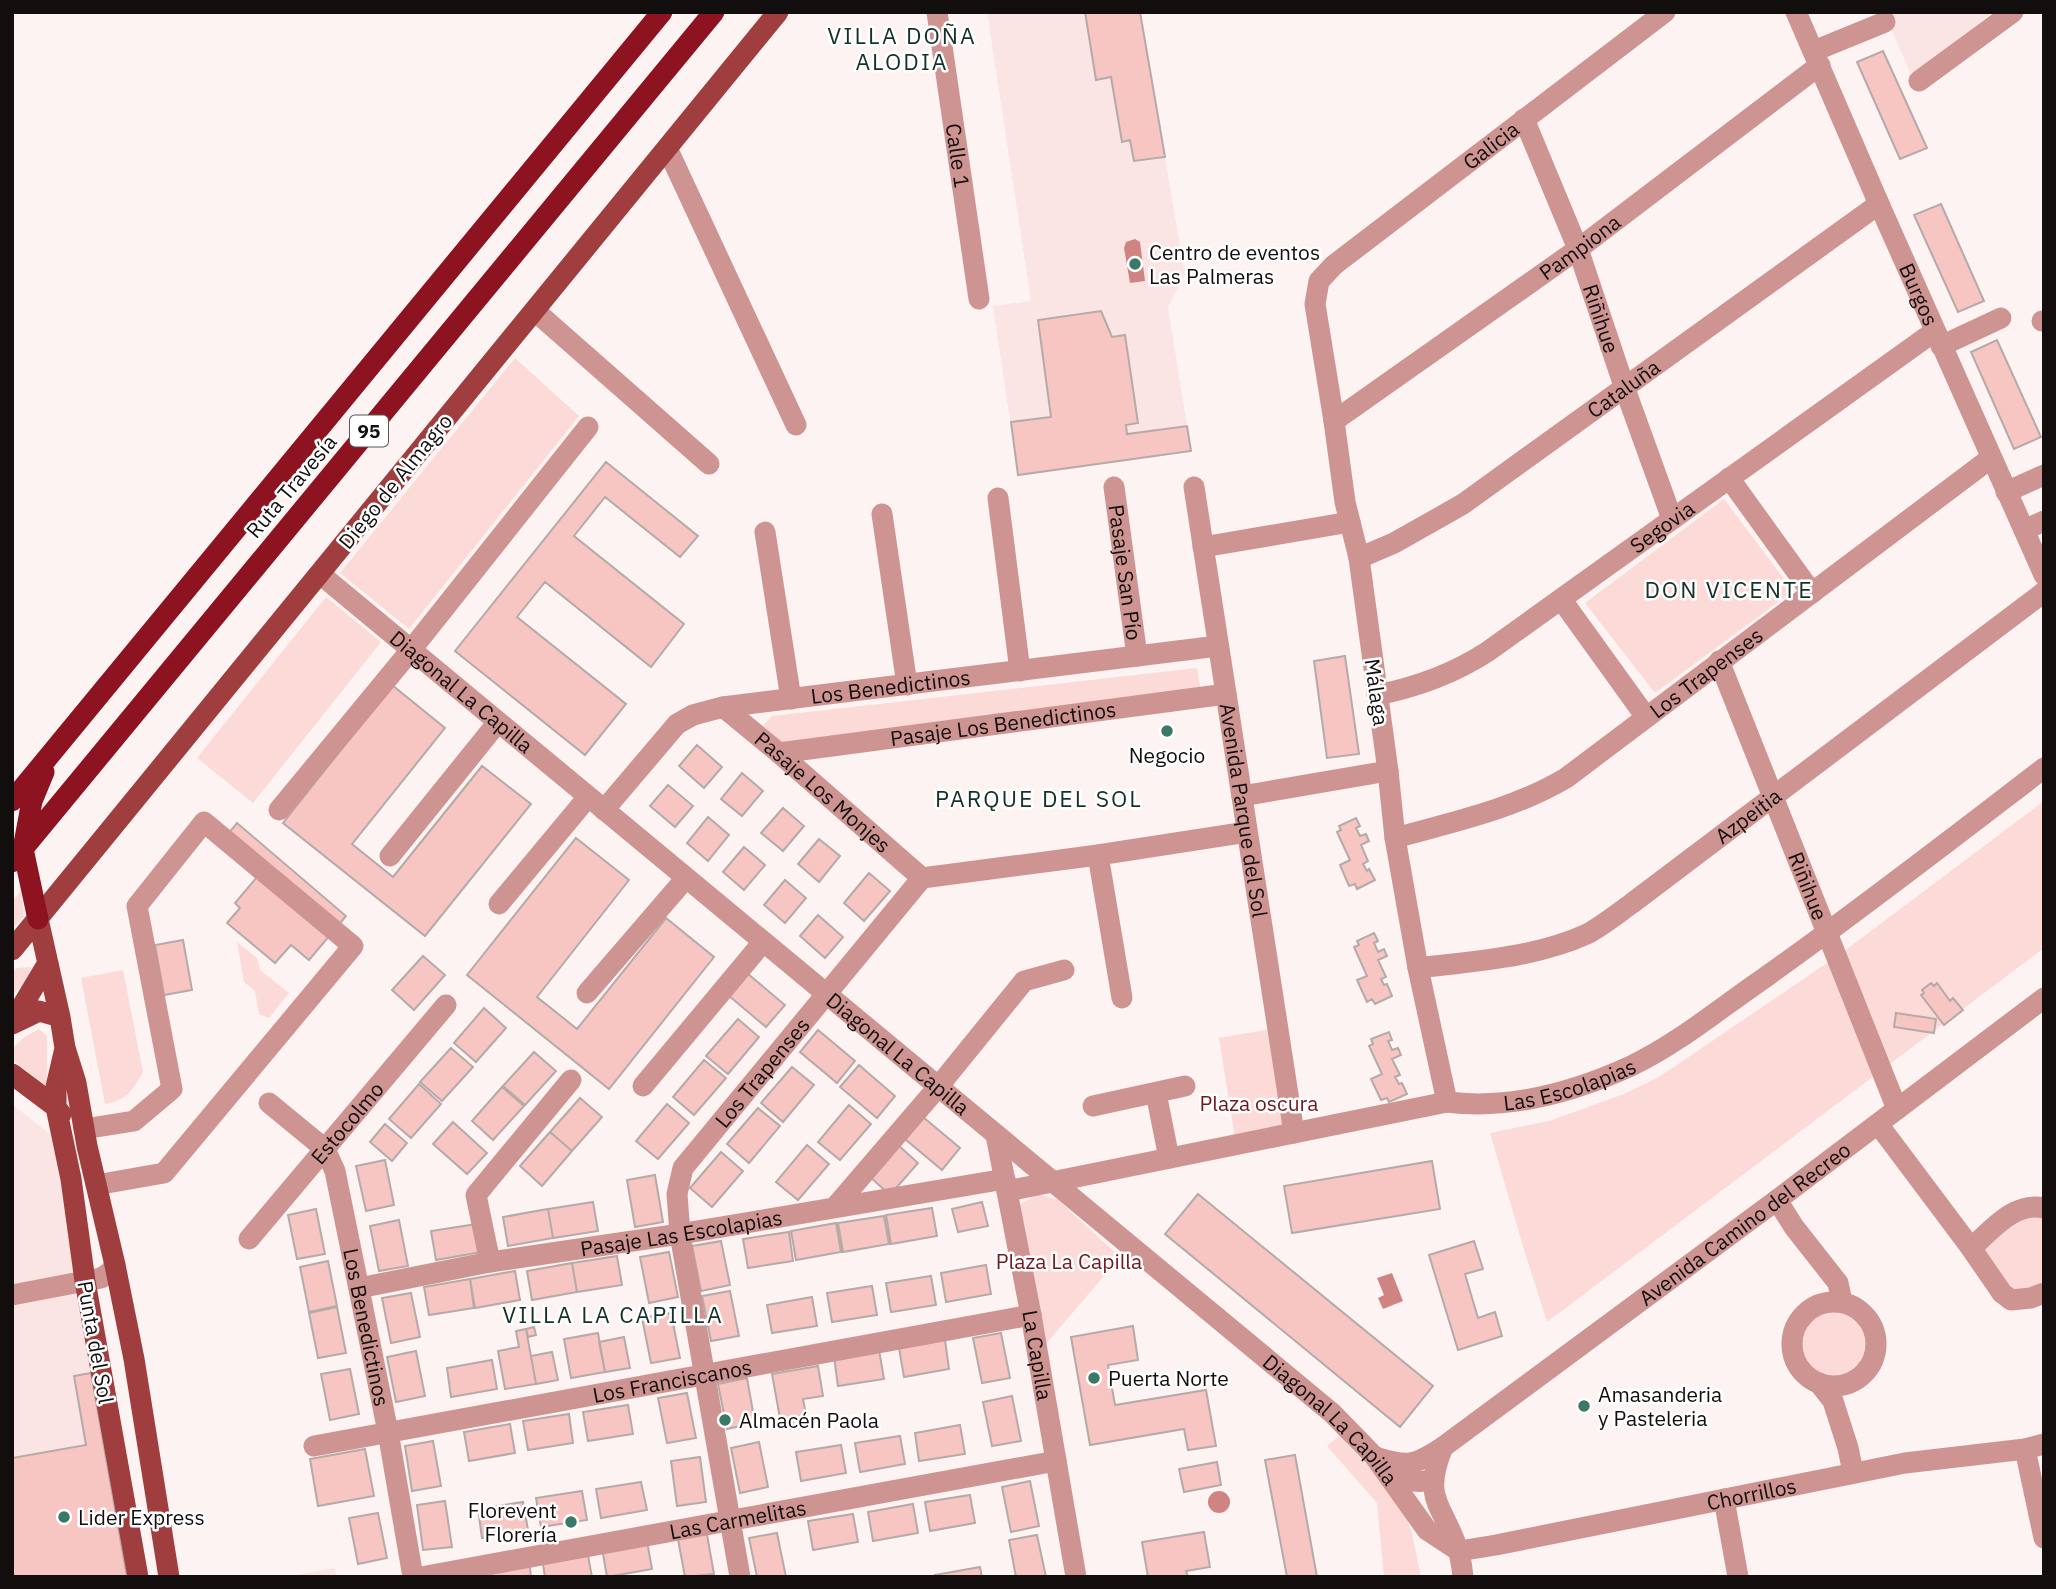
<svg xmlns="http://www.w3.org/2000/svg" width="2056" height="1589" font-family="'IBM Plex Sans',sans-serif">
<rect width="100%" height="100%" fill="#fef3f3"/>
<path fill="#fbe5e4" d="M987,12H1140L1185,274L1168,307L1191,451L1018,475L993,306L1031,301Z
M1884,12H1993L1911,75Z
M12,1104L55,1138L91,1373L127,1577H12Z
M335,1568L336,1577H286Z"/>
<path fill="#fbdad8" d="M515,358L579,416L409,629L340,573Z
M1724,499L1793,591L1655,693L1585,603Z
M326,597L381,642L253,803L197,758Z
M1197,668L1201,692L780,745L760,729L772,716Z
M2044,801V948L1547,1322L1525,1253L1490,1133L1549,1121L1624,1094L1659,1077L1839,955Z
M21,891L24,916L12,929V902Z
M237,942L257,958L260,970L289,993L269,1018L259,1014L255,991L244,982Z
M31,967L26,981L12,996V972L16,968Z
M123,970L143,1072C132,1091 127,1100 105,1104L81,978Z
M1277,1028L1294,1133L1236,1145L1219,1038Z
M39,1029L47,1036V1087L13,1060L12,1049L23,1038Z
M1038,1194L1058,1200L1120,1257L1046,1344L1019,1205Z
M2044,1216V1285L2013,1292L1981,1250L2024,1217Z
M1798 1345a35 35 0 1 1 70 0a35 35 0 1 1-70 0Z
M1339,1436L1372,1470L1404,1511L1412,1533L1421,1577H1384L1377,1503L1327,1446Z"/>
<path fill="#d08481" d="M1135,239L1140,242L1145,281L1130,283L1124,248L1126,242Z
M1392,1273L1403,1301L1383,1309L1378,1298L1384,1295L1377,1278Z
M1208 1502a11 11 0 1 1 22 0a11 11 0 1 1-22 0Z"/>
<path fill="#f7c5c2" stroke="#b6aaa9" stroke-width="2" d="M1085,12H1140L1165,157L1134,161L1130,140L1122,142L1111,77L1096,80Z
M1883,51L1927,148L1900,159L1857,62Z
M1941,204L1984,301L1958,312L1914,215Z
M1101,311L1112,337L1125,335L1138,423L1126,425L1127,434L1187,426L1191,451L1018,475L1011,422L1051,417L1038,320Z
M1997,340L2041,437L2014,449L1971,352Z
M606,462L698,536L680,557L605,497L574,536L684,624L651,667L545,582L517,617L626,704L585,755L455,651Z
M1345,656L1359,754L1327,758L1314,661Z
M392,685L445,728L352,844L393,877L482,766L531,804L425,936L283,823Z
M697,745L722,767L704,788L679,766Z
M742,773L763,791L742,816L721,799Z
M668,785L693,806L675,827L650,806Z
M783,808L804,826L783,851L761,833Z
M708,817L729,835L708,861L687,843Z
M1356,818L1360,826L1356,828L1360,836L1366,834L1369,841L1361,845L1368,861L1363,864L1367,871L1369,869L1375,880L1357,889L1355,884L1349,886L1340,865L1350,860L1337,832L1341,830L1339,826Z
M237,823L346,916L309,960L291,945L275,963L227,923L240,908L235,903L257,877L219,845Z
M576,838L629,880L537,997L577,1029L666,918L714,957L609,1089L467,975Z
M819,839L840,856L819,882L798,864Z
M744,847L765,865L744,890L723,872Z
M869,873L890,891L864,921L844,903Z
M785,880L806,898L785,923L764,905Z
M818,915L843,937L825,958L800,936Z
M1374,933L1378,941L1374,943L1378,952L1384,949L1387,956L1378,960L1386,977L1381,979L1384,985L1387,984L1392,996L1375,1004L1372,999L1367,1002L1357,980L1367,976L1354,947L1359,945L1357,941Z
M183,940L192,990L164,995L155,945Z
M423,956L445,975L414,1010L392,990Z
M748,974L785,1005L766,1027L729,996Z
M1931,983L1934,986L1937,983L1950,1001L1953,998L1963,1010L1944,1025L1921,995L1924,993L1922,990Z
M484,1008L506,1028L476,1062L454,1043Z
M1896,1013L1936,1019L1934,1033L1894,1027Z
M738,1019L759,1037L728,1074L706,1056Z
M818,1030L855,1061L837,1083L800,1052Z
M1389,1032L1392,1040L1388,1041L1392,1050L1398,1048L1401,1055L1392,1059L1400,1075L1395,1077L1399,1084L1402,1083L1407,1094L1389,1102L1387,1098L1381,1100L1371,1079L1382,1074L1369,1046L1373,1044L1371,1039Z
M451,1048L473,1067L442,1101L420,1082Z
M534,1052L556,1071L525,1105L503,1086Z
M704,1060L726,1078L694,1115L673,1097Z
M859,1065L895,1096L877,1118L840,1087Z
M792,1067L814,1085L783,1122L761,1103Z
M419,1084L441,1104L411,1138L389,1119Z
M502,1087L524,1106L493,1140L472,1121Z
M580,1098L602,1117L572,1151L550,1132Z
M667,1104L689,1123L658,1159L636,1141Z
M849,1105L871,1124L840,1160L818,1142Z
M758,1108L780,1126L749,1163L727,1144Z
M923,1117L960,1148L942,1170L905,1139Z
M453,1122L487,1153L467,1174L433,1144Z
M385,1124L407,1143L392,1161L370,1142Z
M550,1132L572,1151L542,1186L520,1166Z
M897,1144L918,1163L890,1195L869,1176Z
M807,1145L829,1164L798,1200L776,1182Z
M721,1152L743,1171L712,1207L690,1188Z
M385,1160L394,1205L366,1211L356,1166Z
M1432,1161L1440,1209L1292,1233L1284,1186Z
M655,1175L663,1222L635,1227L627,1180Z
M1198,1194L1433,1386L1400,1427L1165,1234Z
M593,1202L598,1231L553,1238L548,1209Z
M982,1202L988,1226L958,1232L952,1209Z
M932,1208L937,1236L891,1244L886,1215Z
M316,1209L325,1254L297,1259L288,1215Z
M548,1209L553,1238L508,1246L503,1217Z
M884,1216L889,1244L843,1252L838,1223Z
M399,1220L408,1266L379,1271L370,1226Z
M836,1223L841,1252L796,1260L791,1231Z
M477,1224L482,1252L436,1260L431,1231Z
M789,1232L793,1261L748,1268L743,1239Z
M721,1241L730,1285L701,1291L692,1246Z
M1474,1241L1483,1269L1465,1274L1478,1318L1495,1312L1502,1336L1458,1350L1429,1255Z
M669,1252L678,1297L649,1303L640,1257Z
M617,1256L622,1285L577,1292L572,1263Z
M328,1261L337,1306L309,1312L300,1267Z
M572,1263L577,1292L532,1300L527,1271Z
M986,1265L991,1294L946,1302L941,1273Z
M515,1271L520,1300L475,1308L470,1279Z
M931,1276L936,1305L891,1312L886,1283Z
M470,1279L474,1308L429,1315L424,1287Z
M872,1286L877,1315L832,1322L827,1293Z
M730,1291L739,1336L711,1341L702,1296Z
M411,1293L420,1337L391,1343L382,1298Z
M812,1297L817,1326L772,1333L767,1305Z
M337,1307L346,1353L318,1358L309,1313Z
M671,1313L680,1358L651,1363L642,1318Z
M1133,1326L1138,1360L1108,1365L1115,1405L1206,1390L1216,1446L1188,1450L1184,1429L1090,1445L1071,1337Z
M534,1327L536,1335L528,1337L526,1329Z
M526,1329L536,1384L505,1389L498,1351L519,1347L516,1331Z
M598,1333L605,1372L571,1378L564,1339Z
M1001,1333L1010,1378L982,1383L973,1338Z
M624,1337L630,1368L605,1372L599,1342Z
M945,1340L949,1369L904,1377L899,1348Z
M879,1350L884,1379L838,1386L834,1357Z
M416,1351L425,1396L396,1402L387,1357Z
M552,1352L558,1380L536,1384L531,1356Z
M492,1360L497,1389L451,1397L447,1368Z
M818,1366L823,1396L803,1399L808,1425L782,1429L772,1374Z
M350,1369L359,1414L330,1420L321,1374Z
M91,1373L127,1577H12V1458L86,1445L74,1376Z
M747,1378L755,1423L727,1429L718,1384Z
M687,1393L696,1438L667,1443L658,1398Z
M1012,1396L1021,1441L992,1446L983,1402Z
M628,1405L633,1434L588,1441L583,1412Z
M569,1414L573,1443L528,1450L523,1421Z
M510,1424L515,1453L469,1461L464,1432Z
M960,1425L965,1454L919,1461L915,1433Z
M900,1436L905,1464L860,1472L855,1443Z
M433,1441L441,1486L412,1491L405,1446Z
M759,1442L768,1487L740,1493L731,1448Z
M841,1445L846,1473L801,1481L796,1452Z
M365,1449L374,1496L318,1506L310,1459Z
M1295,1455L1317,1577H1287L1265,1460Z
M700,1457L706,1502L677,1506L671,1461Z
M1217,1462L1221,1485L1184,1492L1179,1469Z
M1030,1481L1039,1526L1011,1532L1002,1487Z
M641,1482L647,1510L601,1518L596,1489Z
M582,1491L587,1520L541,1527L536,1498Z
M970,1495L975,1523L930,1531L925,1502Z
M445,1501L452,1547L423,1550L417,1505Z
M523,1502L528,1530L482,1538L478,1509Z
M913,1504L918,1533L873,1541L868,1512Z
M378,1513L387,1558L358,1564L349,1518Z
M853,1514L858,1542L813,1550L808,1521Z
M706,1529L714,1574L685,1577L677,1534Z
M1204,1532L1210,1567L1186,1571L1188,1577H1148L1142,1542Z
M777,1533L786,1577H757L749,1538Z
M1037,1535L1046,1577H1016L1009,1540Z
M647,1541L652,1569L607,1577L602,1548Z
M587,1550L592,1577H545L542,1558Z
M529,1560L531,1577H485L483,1568Z
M980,1567L982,1577H935V1575Z"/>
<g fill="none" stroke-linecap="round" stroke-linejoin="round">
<g stroke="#ce9491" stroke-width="21">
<path id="s1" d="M937,12L979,299"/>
<path id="s2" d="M1796,12L1879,204L2044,575"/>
<path d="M1814,51L1885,22"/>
<path d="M1919,81L2013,12"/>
<path id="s3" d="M1524,119L1578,249L1625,389L1672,519"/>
<path d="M667,148L796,425"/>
<path d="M535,311L709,464"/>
<path d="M2042,321H2044"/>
<path d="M1941,346L2001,318"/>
<path id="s4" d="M1334,421L1578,249L1820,65"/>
<path d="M1729,478L1812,593"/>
<path id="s5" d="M1114,487L1137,656"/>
<path id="s6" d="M1194,487L1294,1133"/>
<path d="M2006,492L2044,475"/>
<path d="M998,498L1020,671"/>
<path d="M882,514L907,685"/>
<path d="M2024,530L2044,521"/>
<path d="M765,532L791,699"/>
<path d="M1203,547L1350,522"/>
<path id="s7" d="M1359,558L1394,543L1463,504L1879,204"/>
<path id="s8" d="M320,574L1332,1413L1375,1457L1427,1530L1459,1551"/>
<path d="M1561,599L1646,717"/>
<path id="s9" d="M1719,661L1897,1109"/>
<path id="s10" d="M1377,695C1417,687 1453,674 1487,652L1935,331"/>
<path id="s11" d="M723,707L779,753L922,878"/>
<path id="s12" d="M779,753L1226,694"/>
<path d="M1242,796L1388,771"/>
<path d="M279,810L411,650L588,427"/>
<path id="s13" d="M604,810L677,724L693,715L723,707L1218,646"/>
<path id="s14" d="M1395,838C1453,822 1514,809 1566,778L1991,458"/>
<path d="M1098,855L1122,998"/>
<path d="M390,856L498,722"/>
<path d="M499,904L588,797"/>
<path id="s15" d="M1418,968C1475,961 1534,958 1587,934C1602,926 1617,914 1631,904L2044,592"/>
<path d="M587,993L686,878"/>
<path d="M643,1086L763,942"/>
<path d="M1156,1093L1169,1158"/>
<path id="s16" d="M1447,1102L1418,968L1395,838L1388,771L1359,558L1345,502L1334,421L1315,304L1319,281L1334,265L1665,12"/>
<path id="s17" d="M269,1103L325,1149L335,1171L388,1432L413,1577"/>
<path d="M1093,1106L1185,1086"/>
<path d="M1878,1124L1971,1248C1991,1231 2014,1201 2044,1208"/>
<path d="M84,1129L134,1121L172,1089L137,906L204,822L353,946L164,1173L96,1185"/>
<path id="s18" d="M996,1135L1031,1315L1076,1577"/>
<path id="s19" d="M1007,1191L1447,1102C1510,1110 1574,1092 1631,1066C1677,1044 1718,1010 1760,981C1856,913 1950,840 2044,768"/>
<path d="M1777,1200L1794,1227L1838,1283L1842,1302"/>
<path d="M835,1207L938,1087L1024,981L1064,970"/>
<path id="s20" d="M249,1239L446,1005"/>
<path d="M1971,1248L2002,1293L2011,1300L2031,1298L2044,1293"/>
<path d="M490,1262L476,1195L571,1080"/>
<path id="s21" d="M359,1288L490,1262L680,1234L1005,1179"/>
<path d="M12,1295L101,1278L109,1273L115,1265"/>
<circle cx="1834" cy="1344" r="42"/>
<path d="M1819,1383L1833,1401L1848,1448L1853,1472"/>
<path id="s22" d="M314,1446L1031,1315"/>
<path d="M1443,1447C1421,1500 1443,1504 1458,1550C1461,1558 1462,1568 1463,1577"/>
<path d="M2025,1449L2044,1538"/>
<path id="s23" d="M1375,1457C1408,1467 1414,1466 1443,1447L1777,1200L2044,998"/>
<path d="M1384,1466C1398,1477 1416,1486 1433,1479"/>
<path d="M1724,1499L1738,1577"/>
<path id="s24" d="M1459,1551L1496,1545L1905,1463L2025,1449L2044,1444"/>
<path id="s25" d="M421,1577L1056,1461"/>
<path id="s26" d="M740,1577L680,1234L677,1194L683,1168L922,878L1098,855L1247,832"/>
</g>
<path stroke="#a03e3f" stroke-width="21" d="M38,919L60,1017L65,1048L76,1083L87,1146L115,1265L134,1359L169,1577
M12,950L778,12
M12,1023L48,963
M12,1024L39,1011L60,1017
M65,1048L56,1087V1107L71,1179L85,1281L138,1577
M12,1074L56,1107L61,1114"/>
<path stroke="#8d1321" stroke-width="21" d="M12,801L662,12
M12,862L714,12
M38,919L23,849L32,801L44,772"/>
</g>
<g fill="#3a7967" stroke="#fff" stroke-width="2.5">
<circle cx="1135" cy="264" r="7"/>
<circle cx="1167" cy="731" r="7"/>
<circle cx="1094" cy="1378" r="7"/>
<circle cx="1584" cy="1406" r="7"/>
<circle cx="725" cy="1420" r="7"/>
<circle cx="64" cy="1517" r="7"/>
<circle cx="571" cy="1522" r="7"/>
</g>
<g text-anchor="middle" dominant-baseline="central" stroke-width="5" stroke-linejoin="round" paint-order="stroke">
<rect fill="#fff" stroke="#595656" stroke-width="2" x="350" y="415.5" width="38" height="31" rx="5"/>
<g font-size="19" font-weight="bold" fill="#120e0e">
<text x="369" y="431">95</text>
</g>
<g font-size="21" fill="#120e0e" stroke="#fff">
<text stroke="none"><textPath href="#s16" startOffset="1052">Galicia</textPath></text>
<text stroke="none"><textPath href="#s1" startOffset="145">Calle 1</textPath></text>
<text stroke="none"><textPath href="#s4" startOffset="301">Pampiona</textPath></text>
<text stroke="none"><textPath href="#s2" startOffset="308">Burgos</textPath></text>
<text stroke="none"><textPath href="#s3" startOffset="214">Riñihue</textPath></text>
<text stroke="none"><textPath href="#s7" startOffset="315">Cataluña</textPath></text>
<text transform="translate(395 481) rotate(-51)">Diego de Almagro</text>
<text transform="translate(291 486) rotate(-50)">Ruta Travesía</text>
<text stroke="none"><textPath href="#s10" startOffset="334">Segovia</textPath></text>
<text stroke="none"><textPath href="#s5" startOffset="86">Pasaje San Pío</textPath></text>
<text stroke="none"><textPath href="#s14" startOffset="357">Los Trapenses</textPath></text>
<text stroke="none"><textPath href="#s13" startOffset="331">Los Benedictinos</textPath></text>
<text stroke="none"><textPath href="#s8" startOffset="184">Diagonal La Capilla</textPath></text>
<text transform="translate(1377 692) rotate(82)">Málaga</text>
<text stroke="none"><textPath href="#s12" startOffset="226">Pasaje Los Benedictinos</textPath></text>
<text stroke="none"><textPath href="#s11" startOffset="131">Pasaje Los Monjes</textPath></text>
<text stroke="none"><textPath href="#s6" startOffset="327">Avenida Parque del Sol</textPath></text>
<text stroke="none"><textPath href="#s15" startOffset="373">Azpeitia</textPath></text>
<text stroke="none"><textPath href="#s9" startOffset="242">Riñihue</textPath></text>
<text stroke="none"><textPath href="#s8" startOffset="751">Diagonal La Capilla</textPath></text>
<text stroke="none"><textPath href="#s26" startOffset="539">Los Trapenses</textPath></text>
<text stroke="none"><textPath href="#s19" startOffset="574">Las Escolapias</textPath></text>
<text stroke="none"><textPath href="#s20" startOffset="152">Estocolmo</textPath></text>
<text stroke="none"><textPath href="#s23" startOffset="448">Avenida Camino del Recreo</textPath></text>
<text stroke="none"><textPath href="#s21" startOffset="327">Pasaje Las Escolapias</textPath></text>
<text stroke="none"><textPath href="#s17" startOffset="256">Los Benedictinos</textPath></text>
<text transform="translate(96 1342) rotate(80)">Punta del Sol</text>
<text stroke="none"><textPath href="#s18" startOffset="224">La Capilla</textPath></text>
<text stroke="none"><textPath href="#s22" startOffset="364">Los Franciscanos</textPath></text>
<text stroke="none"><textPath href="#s8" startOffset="1318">Diagonal La Capilla</textPath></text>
<text stroke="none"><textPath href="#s24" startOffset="298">Chorrillos</textPath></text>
<text stroke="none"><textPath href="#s25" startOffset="322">Las Carmelitas</textPath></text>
</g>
<g font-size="21" fill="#120e0e" stroke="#fff" text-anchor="start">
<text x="1149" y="252">Centro de eventos<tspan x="1149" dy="24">Las Palmeras</tspan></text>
<text x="1167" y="755" text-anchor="middle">Negocio</text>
<text x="1108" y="1378">Puerta Norte</text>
<text x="1598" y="1394">Amasanderia<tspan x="1598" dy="24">y Pasteleria</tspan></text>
<text x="739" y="1420">Almacén Paola</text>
<text x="557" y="1510" text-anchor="end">Florevent<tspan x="557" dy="24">Florería</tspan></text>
<text x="78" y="1517">Lider Express</text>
</g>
<g font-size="21" fill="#72161d" stroke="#fff">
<text x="1259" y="1103">Plaza oscura</text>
<text x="1069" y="1261">Plaza La Capilla</text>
</g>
<g font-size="23" letter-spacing="2" fill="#133229" stroke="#fff">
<text x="902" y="35">VILLA DOÑA<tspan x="902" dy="26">ALODIA</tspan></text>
<text x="1729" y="589">DON VICENTE</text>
<text x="1039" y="798">PARQUE DEL SOL</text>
<text x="613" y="1314">VILLA LA CAPILLA</text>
</g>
</g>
<rect width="2056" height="1589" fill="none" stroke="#120e0e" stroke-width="28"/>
</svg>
